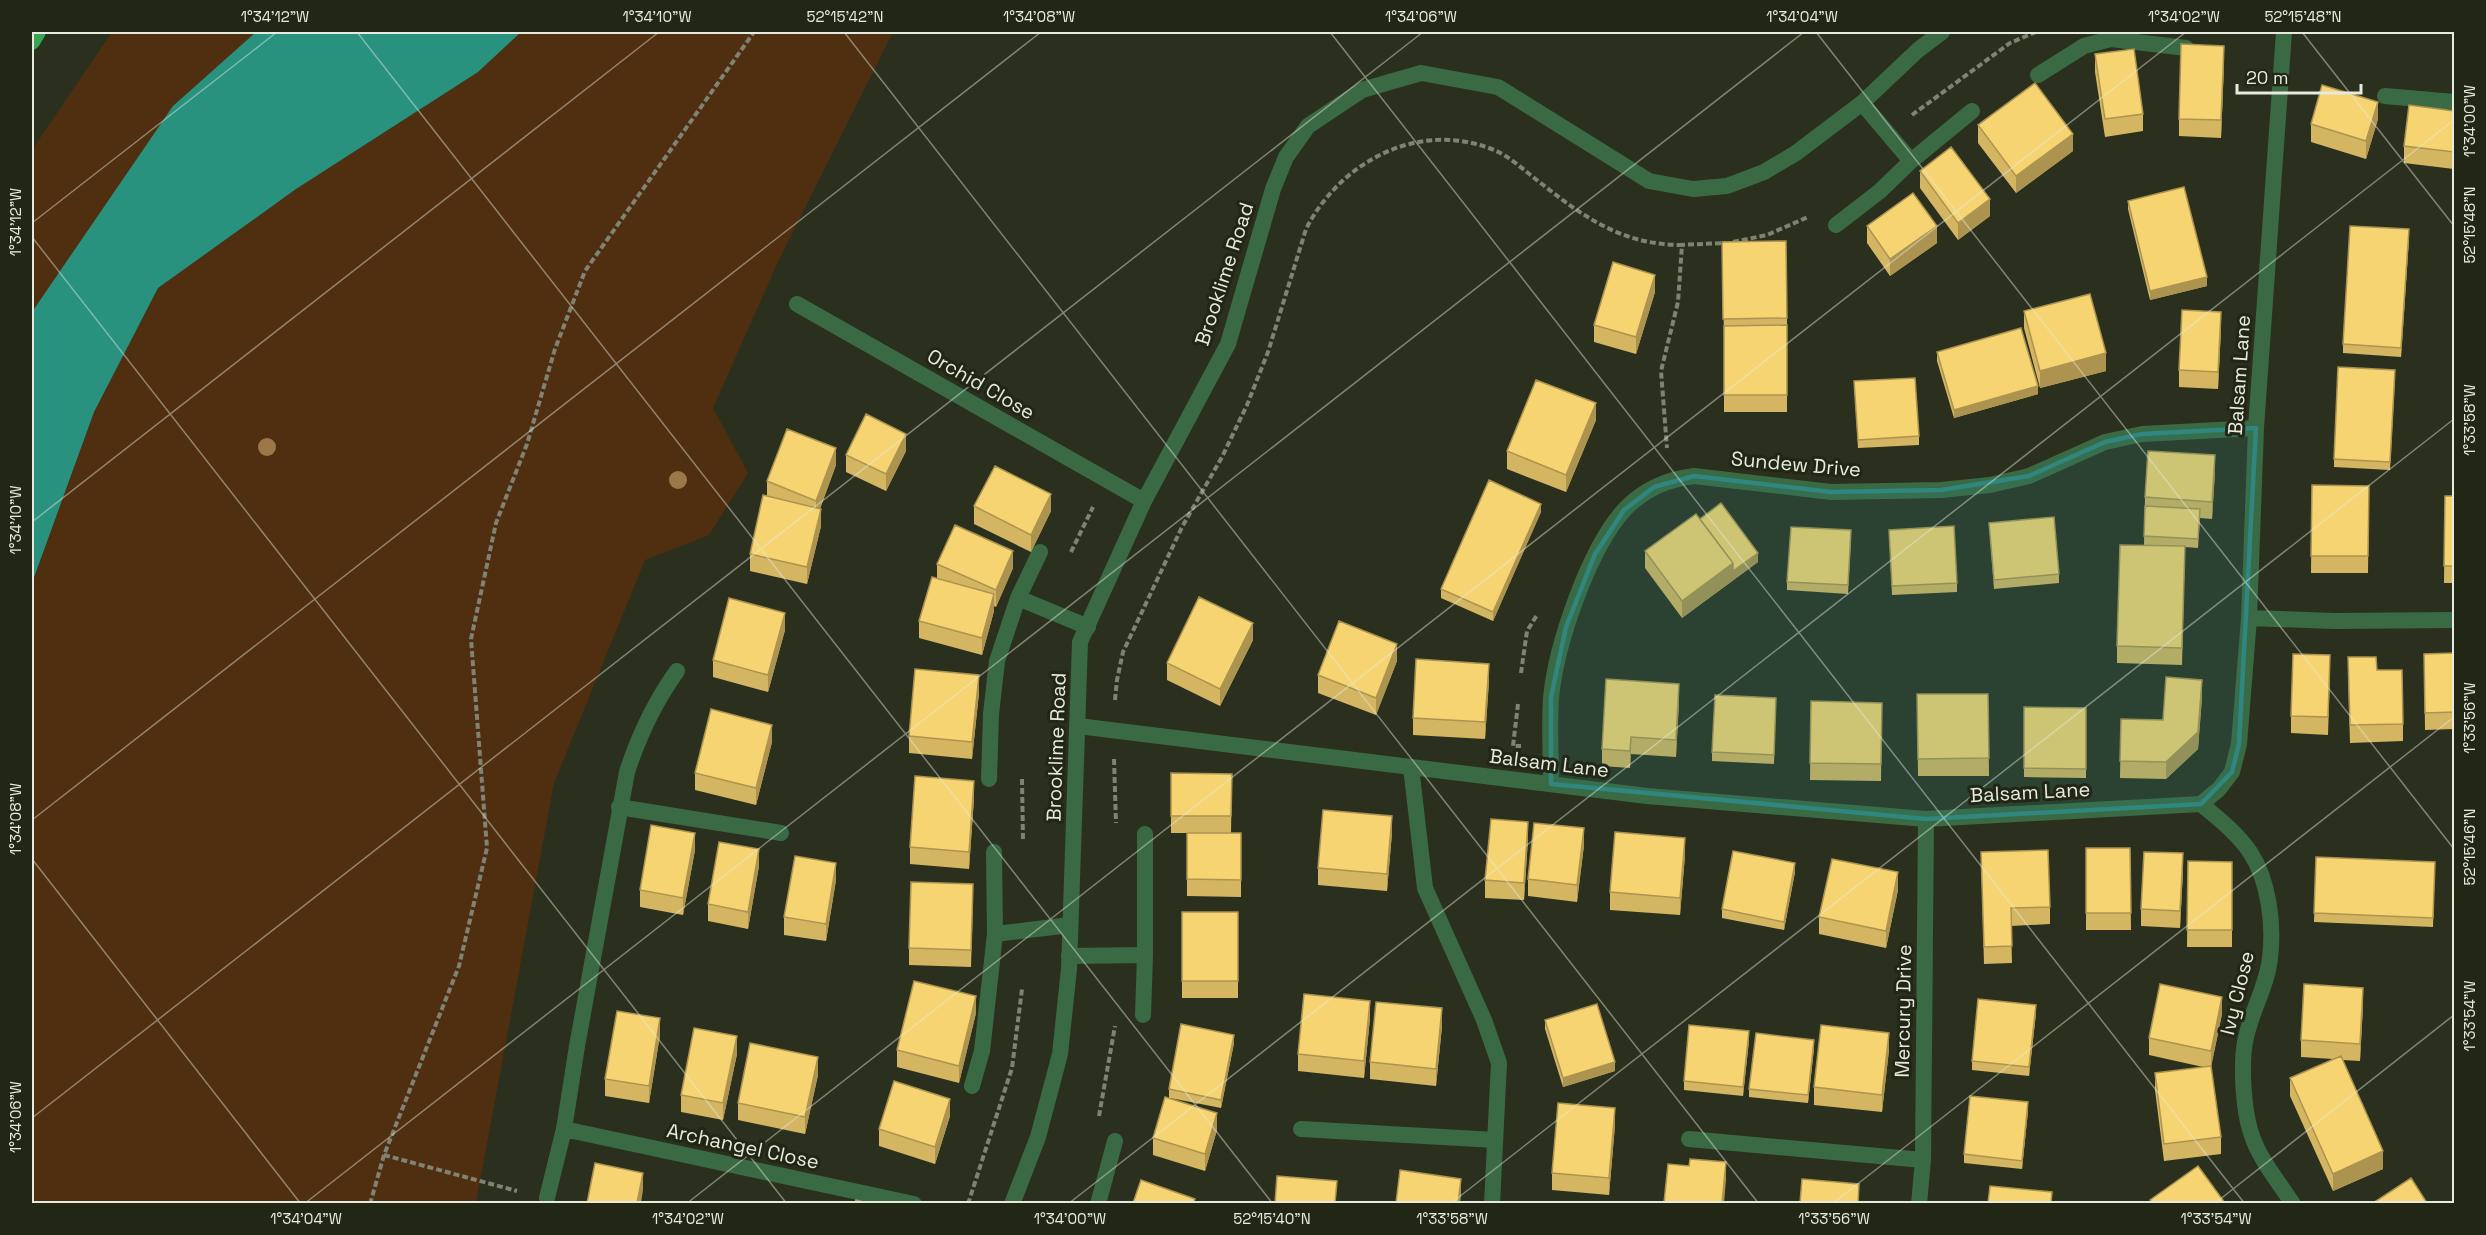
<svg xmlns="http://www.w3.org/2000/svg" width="2486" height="1235" font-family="'Space Grotesk',sans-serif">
<rect width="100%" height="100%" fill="#2b301e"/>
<path fill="#4f2f0f" d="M112,32H893L778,262L713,408L748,473L709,535L645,560L554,783L476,1203L32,1204V150Z"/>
<path fill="#28927f" d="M256,32H521L478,72L296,189L158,288L94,412L32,583V312L173,106Z"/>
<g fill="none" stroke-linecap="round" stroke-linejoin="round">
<path stroke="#7f8374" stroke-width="4" stroke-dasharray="6 3" stroke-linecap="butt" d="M1912,115L2010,43L2036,32
M1733,242L1767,235L1808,217
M1679,245L1726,243
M1071,552L1093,507
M1521,673L1527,631L1537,615
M1115,700L1117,680L1123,652L1182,527L1222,457L1247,405L1268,352L1306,229C1340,162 1419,119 1494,150C1511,157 1527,173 1542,184C1586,219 1624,245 1682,245L1678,302L1661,371L1667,448
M1518,704L1513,746H1521
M1114,759L1116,823
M1022,779L1023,840
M1099,1116L1115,1026
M384,1155L517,1191
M370,1204L384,1155L459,966L487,848L471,639L496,523L527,444L555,349L585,271L754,32
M968,1204L1012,1068L1022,989"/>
<path stroke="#3a6a43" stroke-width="16" d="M2111,39L2186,48
M2038,75L2084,46L2111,39L2110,32
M2385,96L2454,102
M1911,161L1972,111
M1836,225L1880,191L1911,161L1862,103
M1018,598L1040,552
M989,779L991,714L997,661L1018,598L1088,627
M619,807L781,833
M994,852L995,934L1070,925
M1069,956L1145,955V834
M1143,1015L1145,955
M577,1046L627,772C639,735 654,703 677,671
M972,1086L982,1051L995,934
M1301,1129L1495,1140
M1689,1139L1923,1160
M1098,1204L1115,1141"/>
<path stroke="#3a6a43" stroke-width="16" d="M797,304L1144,501
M2249,618L2334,621L2454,620
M1078,726L1647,796L1926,819L2201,804L2219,789L2232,772L2239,744L2249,618L2256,428L2284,32
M1411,767L1425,888L1484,1020L1499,1063L1492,1204
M1551,784C1551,756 1549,726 1551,698C1556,645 1589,547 1626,508C1645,489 1668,479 1694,476L1831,492L1941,490L1990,485L2029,476L2105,442L2142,434L2256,428
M2201,804C2218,818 2237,833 2250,852C2269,881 2274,924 2270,958C2267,987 2250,1013 2245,1042C2241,1066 2243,1109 2251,1133C2259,1159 2278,1181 2293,1204
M577,1046L564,1129L914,1204
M547,1198L564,1129
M1012,1204L1038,1137L1060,1054L1069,969L1080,642L1144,501L1228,344L1273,189L1286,157L1308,126L1362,90L1421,73L1498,87L1649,181L1693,189L1727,186L1764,172L1796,153L1862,103L1918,50L1942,32
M1919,1204L1923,1160L1926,819"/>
<path stroke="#37a654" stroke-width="16" d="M32,42L38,32"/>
</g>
<g fill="#9e7749">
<circle cx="267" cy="447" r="9"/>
<circle cx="678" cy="480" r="9"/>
</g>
<path fill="#d4b662" d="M2095,54L2143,114V131L2105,137L2095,72Z
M2224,63L2221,138L2179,136V119Z
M2454,111V169L2404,163V146Z
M2378,119L2366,159L2311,142V124Z
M1978,125L2073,151L2016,193L1978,143Z
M1920,171L1990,216L1958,240L1920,188Z
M2128,201L2207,286L2150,300L2128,209Z
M1867,226L1937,243L1890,276L1867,243Z
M2409,238L2401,357L2343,353V344Z
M1722,242L1787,318V412H1724V336Z
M1655,292L1636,354L1594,342V325Z
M2024,311L2106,371L2040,388L2024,328Z
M2221,329L2218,389L2179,387V370Z
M1937,352L2038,394L1954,418L1937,361Z
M2395,379L2390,470L2334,467V459Z
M1854,381L1919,436V445L1858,448Z
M1596,420L1566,492L1507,469V451Z
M906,451L886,491L846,472V455Z
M836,465L820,509L821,526L807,584L750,571V554L767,496V481Z
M2215,472L2212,519L2200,518L2198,548L2185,547L2182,665L2117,663V646L2159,546L2144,545L2145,497Z
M2312,485L2369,486L2368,573H2311Z
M2445,496H2454V583H2444Z
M974,506L1051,511L1031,552L974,524Z
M1541,512L1493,621L1441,598V589Z
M1700,519L1758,562L1682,618L1645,568V551Z
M1989,523L2059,574V583L1994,589Z
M1889,530L1957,583V592L1892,595Z
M1851,539L1848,594L1787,590V582Z
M937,564L1013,568L996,607L994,606V611L982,655L919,638V621L937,579Z
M785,630L768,692L713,677V660Z
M1253,640L1220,706L1167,680V663Z
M2454,653V729L2425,730L2424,654Z
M1397,661L1376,715L1318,693V675Z
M2377,670L2403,724V741L2350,743L2348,675Z
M2330,672L2328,735L2291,733V716Z
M1489,681L1485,739L1413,735V718Z
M979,693L972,759L909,753V736Z
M1917,694H1988L1989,776H1918Z
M2202,697L2198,749L2166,779L2120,778L2121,719L2163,720Z
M1776,698L1774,764L1712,761V752Z
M1679,701L1676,757L1631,754L1630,768L1602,766V749Z
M1811,701L1882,703L1881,781L1810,780Z
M2024,707L2086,708V778L2024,777Z
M772,742L756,805L695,790V773Z
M1171,773L1232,774L1231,833H1241V897L1187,896V833H1203H1171Z
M974,798L969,869L910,864V847Z
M1392,833L1387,891L1318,885V868Z
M1528,839L1524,900L1485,898V880Z
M1584,845L1577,902L1528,896V879Z
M2086,848H2130L2131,930H2086Z
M695,850L683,915L640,907V890Z
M1981,852L2050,907V924L2011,926L2012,963L1984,964Z
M1685,855L1680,915L1610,910V892Z
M2316,857L2435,862L2433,927L2314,922Z
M2188,861L2232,862V947H2187Z
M759,866L748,929L708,921V904Z
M2183,870L2180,928L2141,926V909Z
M1795,872L1784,930L1722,918V909Z
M836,880L826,941L784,935V917Z
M1898,890L1886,948L1819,934V917Z
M973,901L971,967L909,965V948Z
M1182,912H1238V998H1182Z
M2363,1005L2360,1061L2343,1060L2383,1169L2333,1191L2290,1096V1078L2333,1059L2301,1057V1040Z
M976,1013L959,1083L897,1067V1050Z
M2036,1013L2029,1076L1972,1070V1061Z
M2222,1014L2211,1066L2221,1137V1154L2164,1161L2155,1090V1073L2203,1067L2149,1055V1038Z
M1370,1018L1364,1078L1298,1071V1054Z
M1545,1020L1615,1071L1563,1087L1545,1029Z
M1442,1026L1436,1086L1370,1079V1062Z
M660,1035L649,1103L605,1096V1079Z
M1749,1040L1743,1096L1684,1090V1081Z
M1234,1043L1221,1108L1170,1098L1217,1130L1205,1171L1153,1155V1138L1169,1098V1089Z
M1814,1048L1808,1103L1749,1097V1089Z
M1889,1050L1882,1112L1814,1105V1087Z
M737,1054L723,1120L681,1112V1095Z
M818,1075L805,1134L738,1120V1103Z
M2028,1111L2022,1169L1964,1163V1154Z
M950,1116L935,1164L879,1146V1129Z
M1615,1125L1609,1195L1552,1190V1173Z"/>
<path fill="#ac9450" d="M2224,46V63L2221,138V120Z
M2378,102V119L2366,159V141Z
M2073,134V151L2016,193V176Z
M1990,199V216L1958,240V223Z
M1937,226V243L1890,276V259Z
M2409,229V238L2401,357V348Z
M1655,275V292L1636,354V337Z
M2207,277V286L2150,300V291Z
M2221,312V329L2218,389V372Z
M2106,353V371L2040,388V371Z
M2038,386V394L1954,418V410Z
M1596,403V420L1566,492V475Z
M906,434V451L886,491V474Z
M836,448V465L816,518V501Z
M2215,455V472L2212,519V502Z
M1051,494V511L1031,552V535Z
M1541,504V512L1493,621V612Z
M821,509V526L807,584V567Z
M1013,551V568L996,607V590Z
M1758,553V562L1682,618V601L1733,563Z
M994,594V611L982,655V638Z
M785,613V630L768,692V675Z
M1253,623V640L1220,706V689Z
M1397,644V661L1376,715V698Z
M1489,664V681L1485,739V722Z
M979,675V693L972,759V742Z
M2202,680V697L2198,749L2166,779V762Z
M1679,684V701L1676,757V740Z
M772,725V742L756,805V788Z
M1631,737V754L1630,768V751Z
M974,781V798L969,869V852Z
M1392,816V833L1387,891V874Z
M1528,822V839L1524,900V883Z
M1584,828V845L1577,902V885Z
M695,833V850L683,915V898Z
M1685,838V855L1680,915V898Z
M759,849V866L748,929V912Z
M2183,853V870L2180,928V911Z
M836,863V880L826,941V924Z
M1795,863V872L1784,930V922Z
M1898,872V890L1886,948V931Z
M2363,988V1005L2360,1061V1044Z
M976,996V1013L959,1083V1066Z
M2222,997V1014L2211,1068V1051Z
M1370,1001V1018L1364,1078V1061Z
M2036,1005V1013L2029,1076V1067Z
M1442,1008V1026L1436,1086V1069Z
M660,1018V1035L649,1103V1086Z
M1749,1031V1040L1743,1096V1087Z
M1889,1033V1050L1882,1112V1095Z
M1234,1035V1043L1221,1108V1100Z
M737,1036V1054L723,1120V1103Z
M1814,1040V1048L1808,1103V1095Z
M818,1057V1075L805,1134V1117Z
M1615,1062V1071L1563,1087V1078Z
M950,1099V1116L935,1164V1147Z
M2028,1102V1111L2022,1169V1161Z
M1615,1108V1125L1609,1195V1178Z
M1217,1113V1130L1205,1171V1154Z
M2383,1151V1169L2333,1191V1174Z
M1726,1162V1180L1724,1203H1722Z
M643,1173V1190L641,1203H637Z
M1461,1179V1196L1460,1203H1458Z"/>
<path fill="#f6d472" stroke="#ac9450" stroke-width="1.5" d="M2181,44L2224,46L2221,120L2179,119Z
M2134,49L2143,114L2105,119L2095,54Z
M2035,83L2073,134L2016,176L1978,125Z
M2322,85L2378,102L2366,141L2311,124Z
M2409,105L2454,111V152L2404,146Z
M1951,147L1990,199L1958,223L1920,171Z
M2184,187L2207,277L2150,291L2128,201Z
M1913,193L1937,226L1890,259L1867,226Z
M2350,226L2409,229L2401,348L2343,344Z
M1786,241L1787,318L1723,319L1722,242Z
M1613,262L1655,275L1636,337L1594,325Z
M2090,294L2106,353L2040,371L2024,311Z
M2182,310L2221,312L2218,372L2179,370Z
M1787,325V395H1724V326Z
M2021,328L2038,386L1954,410L1937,352Z
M2338,367L2395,370L2390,462L2334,459Z
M1915,378L1919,436L1858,440L1854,381Z
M1536,380L1596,403L1566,475L1507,451Z
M866,414L906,434L886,474L846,455Z
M787,429L836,448L816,501L767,481Z
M2148,451L2215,455L2212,502L2145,497Z
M995,466L1051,494L1031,535L974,506Z
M1489,480L1541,504L1493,612L1441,589Z
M2312,485L2369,486L2368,556H2311Z
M763,495L821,509L807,567L750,554Z
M2445,496H2454V566H2444Z
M1721,503L1758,553L1733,571V563L1700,519Z
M2145,506L2200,509L2198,539L2144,536Z
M1696,514L1733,563L1682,601L1645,551Z
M2054,517L2059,574L1994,580L1989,523Z
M955,525L1013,551L996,590L937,564Z
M1954,526L1957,583L1892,586L1889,530Z
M1791,527L1851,530L1848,585L1787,582Z
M2120,545L2185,546L2182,648L2117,646Z
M932,577L994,594L982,638L919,621Z
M1199,597L1253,623L1220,689L1167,663Z
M729,598L785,613L768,675L713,660Z
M1339,621L1397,644L1376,698L1318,675Z
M2454,653V712L2425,713L2424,654Z
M2293,654L2330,655L2328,717L2291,716Z
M2348,657H2376L2377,670H2402L2403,724L2350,725Z
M1416,659L1489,664L1485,722L1413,718Z
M915,669L979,675L972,742L909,736Z
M2166,677L2202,680L2198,732L2166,762L2120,761L2121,719L2163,720Z
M1606,679L1679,684L1676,740L1631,737L1630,751L1602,749Z
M1917,694H1988L1989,758L1918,759Z
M1715,695L1776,698L1774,755L1712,752Z
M1811,701L1882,703L1881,764L1810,763Z
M2024,707L2086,708V769L2024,768Z
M711,709L772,725L756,788L695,773Z
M1171,773L1232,774L1231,816H1171Z
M915,776L974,781L969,852L910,847Z
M1323,810L1392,816L1387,874L1318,868Z
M1491,819L1528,822L1524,883L1485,880Z
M1534,823L1584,828L1577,885L1528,879Z
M651,825L695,833L683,898L640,890Z
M1615,832L1685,838L1680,898L1610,892Z
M1187,833H1241V880L1187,879Z
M719,842L759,849L748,912L708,904Z
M2086,848H2130L2131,913H2086Z
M2048,850L2050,907L2011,908L2012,946L1984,947L1981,852Z
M1733,851L1795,863L1784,922L1722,909Z
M2144,852L2183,853L2180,911L2141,909Z
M795,856L836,863L826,924L784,917Z
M2316,857L2435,862L2433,918L2314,913Z
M1832,859L1898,872L1886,931L1819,917Z
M2188,861L2232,862V930H2187Z
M911,882L973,884L971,950L909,948Z
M1182,912H1238V981H1182Z
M914,981L976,996L959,1066L897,1050Z
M2160,984L2222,997L2211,1051L2149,1038Z
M2304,984L2363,988L2360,1044L2301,1040Z
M1304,994L1370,1001L1364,1061L1298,1054Z
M1978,999L2036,1005L2029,1067L1972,1061Z
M1376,1002L1442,1008L1436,1069L1370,1062Z
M1597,1004L1615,1062L1563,1078L1545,1020Z
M617,1011L660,1018L649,1086L605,1079Z
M1181,1024L1234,1035L1221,1100L1169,1089Z
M1689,1025L1749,1031L1743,1087L1684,1081Z
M1821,1025L1889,1033L1882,1095L1814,1087Z
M694,1028L737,1036L723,1103L681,1095Z
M1756,1033L1814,1040L1808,1095L1749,1089Z
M750,1043L818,1057L805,1117L738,1103Z
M2341,1056L2383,1151L2333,1174L2290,1078Z
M2211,1066L2221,1137L2164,1144L2155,1073Z
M894,1081L950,1099L935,1147L879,1129Z
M1970,1096L2028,1102L2022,1161L1964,1154Z
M1165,1097L1217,1113L1205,1154L1153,1138Z
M1558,1103L1615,1108L1609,1178L1552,1173Z
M1690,1159L1726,1162L1722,1203H1664L1668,1164L1689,1166Z
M595,1163L643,1173L637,1203H587Z
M2198,1166L2225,1203H2153L2150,1200Z
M1400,1170L1461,1179L1458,1203H1396Z
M1277,1176L1337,1181L1335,1203H1275Z
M2411,1178L2427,1203H2373Z
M1802,1179L1859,1184L1858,1203H1800Z
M1141,1180L1195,1199L1193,1203H1133Z
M1990,1186L2052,1192L2051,1203H1988Z
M856,1200L867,1203H855Z"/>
<path fill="#2f877f" fill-opacity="0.2" stroke="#2f877f" stroke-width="4.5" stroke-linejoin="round" d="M2256,428L2239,744L2232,772L2201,804L1926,819L1551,784V697L1566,627L1595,554L1624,510L1654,487L1694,476L1831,492L1941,490L2029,476L2105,442L2142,434Z"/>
<path fill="none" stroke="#e7eadf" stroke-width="1.5" stroke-opacity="0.45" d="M357,32L1273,1204M844,32L1759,1204M1330,32L2245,1204M1816,32L2454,849M2302,32L2454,226M32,223L277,32M32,237L787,1204M32,522L659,32M32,820L1041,32M32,859L301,1204M32,1118L1423,32M304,1204L1804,32M686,1204L2186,32M1068,1204L2454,120M1450,1204L2454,419M1832,1204L2454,717M2214,1204L2454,1015"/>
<g text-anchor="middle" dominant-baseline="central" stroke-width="6" stroke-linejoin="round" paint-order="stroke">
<g font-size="20" fill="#e7eadf" stroke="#222614">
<text transform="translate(1224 274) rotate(-72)">Brooklime Road</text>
<text transform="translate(2239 375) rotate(-86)">Balsam Lane</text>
<text transform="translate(981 384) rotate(30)">Orchid Close</text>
<text transform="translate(1796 464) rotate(5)">Sundew Drive</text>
<text transform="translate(1056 747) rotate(-88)">Brooklime Road</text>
<text transform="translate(1549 763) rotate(7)">Balsam Lane</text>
<text transform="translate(2030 792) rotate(-3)">Balsam Lane</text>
<text transform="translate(2237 993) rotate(-76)">Ivy Close</text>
<text transform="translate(1903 1011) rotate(-89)">Mercury Drive</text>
<text transform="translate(743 1146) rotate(12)">Archangel Close</text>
</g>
</g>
<rect width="2486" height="1235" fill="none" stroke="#222614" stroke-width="66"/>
<path d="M2237 84v9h124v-9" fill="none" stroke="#e7eadf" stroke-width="3"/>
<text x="2246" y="84" font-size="18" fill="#e7eadf" stroke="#222614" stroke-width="4.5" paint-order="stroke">20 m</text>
<rect x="33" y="33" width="2420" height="1169" fill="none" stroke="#e7eadf" stroke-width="2"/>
<g font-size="15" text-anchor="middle" fill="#e7eadf">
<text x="275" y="22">1°34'12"W</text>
<text x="657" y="22">1°34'10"W</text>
<text x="845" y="22">52°15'42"N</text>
<text x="1039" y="22">1°34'08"W</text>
<text x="1421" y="22">1°34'06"W</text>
<text x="1802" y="22">1°34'04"W</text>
<text x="2184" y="22">1°34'02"W</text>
<text x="2303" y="22">52°15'48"N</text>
<text transform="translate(2470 121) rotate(-90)" y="5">1°34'00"W</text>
<text transform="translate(16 222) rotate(-90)" y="5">1°34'12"W</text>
<text transform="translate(2470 225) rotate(-90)" y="5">52°15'48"N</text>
<text transform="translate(2470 420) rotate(-90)" y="5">1°33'58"W</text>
<text transform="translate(16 520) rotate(-90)" y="5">1°34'10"W</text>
<text transform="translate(2470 718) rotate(-90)" y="5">1°33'56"W</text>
<text transform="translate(16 819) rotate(-90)" y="5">1°34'08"W</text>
<text transform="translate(2470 847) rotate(-90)" y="5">52°15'46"N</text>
<text transform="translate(2470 1016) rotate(-90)" y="5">1°33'54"W</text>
<text transform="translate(16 1117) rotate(-90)" y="5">1°34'06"W</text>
<text x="306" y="1224">1°34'04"W</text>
<text x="688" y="1224">1°34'02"W</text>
<text x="1070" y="1224">1°34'00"W</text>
<text x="1272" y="1224">52°15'40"N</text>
<text x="1452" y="1224">1°33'58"W</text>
<text x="1834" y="1224">1°33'56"W</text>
<text x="2216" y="1224">1°33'54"W</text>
</g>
</svg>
